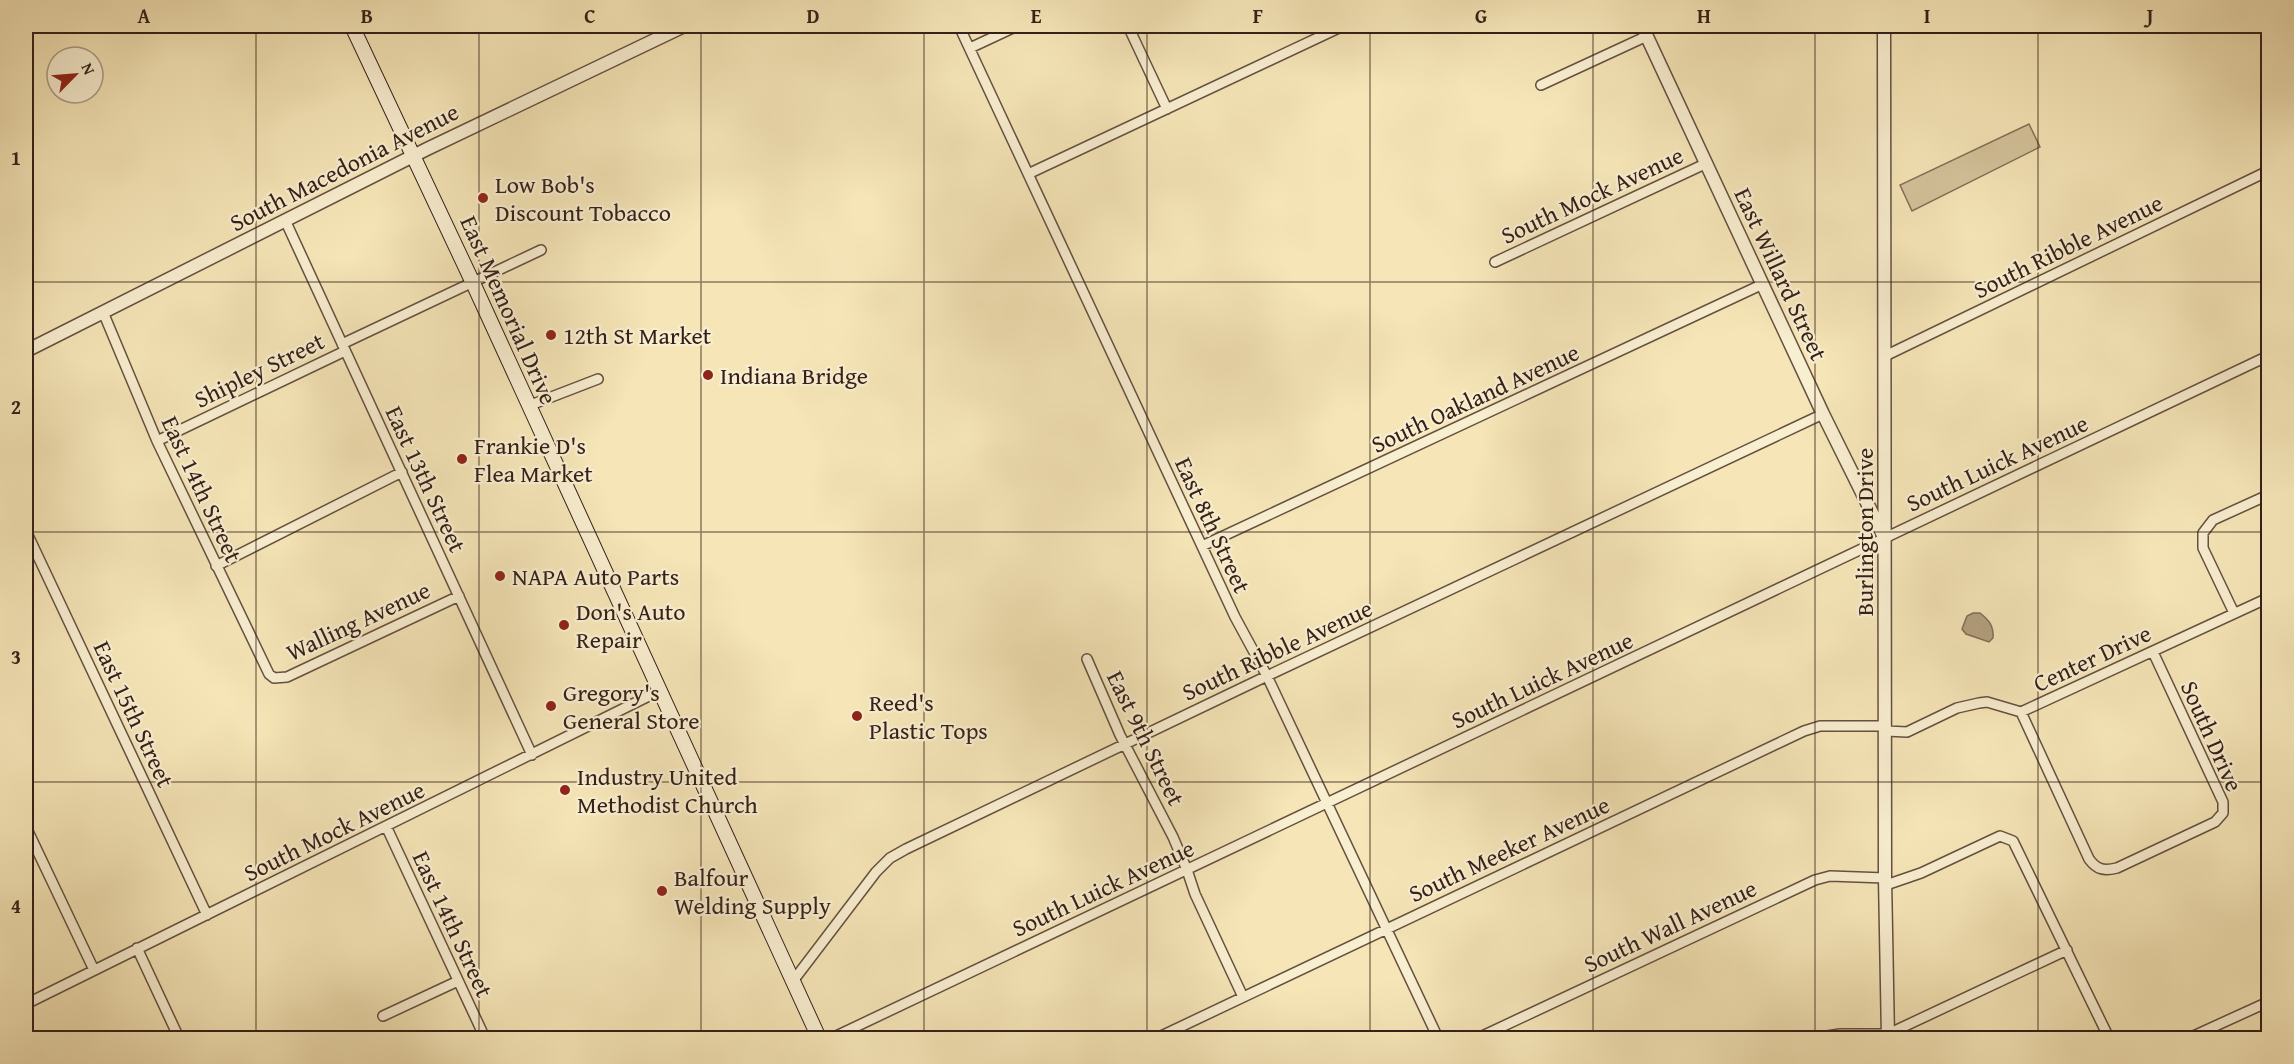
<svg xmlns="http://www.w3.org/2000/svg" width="2294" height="1064" font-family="'Gentium Book Plus',serif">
<rect width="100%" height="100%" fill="#f5e5b7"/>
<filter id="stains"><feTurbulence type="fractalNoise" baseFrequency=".00333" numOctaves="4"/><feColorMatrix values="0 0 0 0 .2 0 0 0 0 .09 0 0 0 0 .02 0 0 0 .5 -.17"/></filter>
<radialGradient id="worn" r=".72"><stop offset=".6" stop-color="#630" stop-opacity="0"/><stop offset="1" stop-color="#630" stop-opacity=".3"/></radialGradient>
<path fill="#d4c39c" stroke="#84715a" stroke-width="1.5" d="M2029,124L2040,147L1912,211L1900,185Z"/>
<path fill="#b4a281" stroke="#816e57" stroke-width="1.5" d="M1973,613H1980C1989,620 1994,626 1993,638L1989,642L1966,634L1962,629L1967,616Z"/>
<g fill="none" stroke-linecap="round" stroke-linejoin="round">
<defs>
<path id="minor" d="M959,26L1235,617L1267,676L1438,1038
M1128,26L1167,109
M970,48L1017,26
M1541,85L1647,36
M1028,174L1343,26
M285,220L532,755
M1495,262L1707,163
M103,312L157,441L269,674L274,678L287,677L459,596
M342,344L541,250
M1885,356L2268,171
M528,406L598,379
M157,441L345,351
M26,531L207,915
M1202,546L1763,284
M216,566L402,472
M2234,613L2203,548V533L2213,520L2268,495
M1087,659L1120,735L1173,837L1187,870L1195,894L1243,997
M2021,712L2089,859C2097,870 2104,871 2117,868L2215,822L2223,813V802L2153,652
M1886,731L1907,732L1957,708L1979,703L1987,702L2021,712L2268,598
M386,826L485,1038
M26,827L94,970
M1886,885L1921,873L2000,836L2013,841L2109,1038
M137,948L179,1038
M793,981L876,872L890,858L906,849L1267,676L1823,414
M26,1004L659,691
M383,1016L458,981
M832,1038L2268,356
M1157,1038L1804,731L1820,726H1886
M1478,1038L1815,880L1830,876L1885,878
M1814,1038L1840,1034H1888L2067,950
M2189,1038L2268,1002"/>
<path id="tertiary" d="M1642,26L1823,414L1884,537
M1884,26L1885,878L1888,1038
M26,351L427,149L684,26"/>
<path id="secondary" d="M352,26L473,283L819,1038"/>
</defs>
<use href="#minor" stroke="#655040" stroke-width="12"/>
<use href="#tertiary" stroke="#655040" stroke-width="15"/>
<use href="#secondary" stroke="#351f18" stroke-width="16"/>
<use href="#minor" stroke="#f8eed0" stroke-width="9"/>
<use href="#tertiary" stroke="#f8eed0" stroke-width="12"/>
<use href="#secondary" stroke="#f8eed0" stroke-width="14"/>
</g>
<path fill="none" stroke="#351f18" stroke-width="1.5" stroke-opacity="0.55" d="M256,26V1038M479,26V1038M701,26V1038M924,26V1038M1147,26V1038M1370,26V1038M1593,26V1038M1815,26V1038M2038,26V1038M26,282H2268M26,532H2268M26,782H2268"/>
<g fill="#8f2418" stroke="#f8eed0" stroke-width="2">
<circle cx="483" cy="198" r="6"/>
<circle cx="551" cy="335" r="6"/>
<circle cx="708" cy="375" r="6"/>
<circle cx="462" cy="459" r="6"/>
<circle cx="500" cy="576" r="6"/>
<circle cx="564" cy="625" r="6"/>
<circle cx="551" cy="706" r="6"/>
<circle cx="857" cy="716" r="6"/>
<circle cx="565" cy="790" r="6"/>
<circle cx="662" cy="891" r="6"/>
</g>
<g text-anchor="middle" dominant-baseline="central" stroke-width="4.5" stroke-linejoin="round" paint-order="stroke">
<g font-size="24" fill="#351f18" stroke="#f8eed0">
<text transform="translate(344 167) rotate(-27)">South Macedonia Avenue</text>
<text transform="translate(1592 195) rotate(-25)">South Mock Avenue</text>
<text transform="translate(2068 246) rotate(-26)">South Ribble Avenue</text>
<text transform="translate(1781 274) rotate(65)">East Willard Street</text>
<text transform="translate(509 310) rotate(66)">East Memorial Drive</text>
<text transform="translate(259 370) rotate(-26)">Shipley Street</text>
<text transform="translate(1475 398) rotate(-25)">South Oakland Avenue</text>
<text transform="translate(1997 463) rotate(-25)">South Luick Avenue</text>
<text transform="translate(426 479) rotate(65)">East 13th Street</text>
<text transform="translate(202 489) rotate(65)">East 14th Street</text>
<text transform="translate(1213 525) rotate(65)">East 8th Street</text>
<text transform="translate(1864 532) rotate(-90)">Burlington Drive</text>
<text transform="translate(358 621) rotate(-25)">Walling Avenue</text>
<text transform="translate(1277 650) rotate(-25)">South Ribble Avenue</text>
<text transform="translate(2092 658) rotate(-25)">Center Drive</text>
<text transform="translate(1542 680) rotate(-25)">South Luick Avenue</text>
<text transform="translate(134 714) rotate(65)">East 15th Street</text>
<text transform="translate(2212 736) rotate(66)">South Drive</text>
<text transform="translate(1146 738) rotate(64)">East 9th Street</text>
<text transform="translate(334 831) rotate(-26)">South Mock Avenue</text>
<text transform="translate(1509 849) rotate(-25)">South Meeker Avenue</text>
<text transform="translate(1103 888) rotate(-25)">South Luick Avenue</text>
<text transform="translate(453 924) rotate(65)">East 14th Street</text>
<text transform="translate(1670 926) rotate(-25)">South Wall Avenue</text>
</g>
<g font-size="24" fill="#351f18" stroke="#f8eed0" text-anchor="start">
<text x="495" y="184">Low Bob's<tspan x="495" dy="28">Discount Tobacco</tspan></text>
<text x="563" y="335">12th St Market</text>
<text x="720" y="375">Indiana Bridge</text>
<text x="474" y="445">Frankie D's<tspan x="474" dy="28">Flea Market</tspan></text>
<text x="512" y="576">NAPA Auto Parts</text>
<text x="576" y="611">Don's Auto<tspan x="576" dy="28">Repair</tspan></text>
<text x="563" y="692">Gregory's<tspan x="563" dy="28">General Store</tspan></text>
<text x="869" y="702">Reed's<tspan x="869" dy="28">Plastic Tops</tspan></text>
<text x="577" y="776">Industry United<tspan x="577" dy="28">Methodist Church</tspan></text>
<text x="674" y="877">Balfour<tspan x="674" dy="28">Welding Supply</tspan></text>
</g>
</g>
<rect width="2294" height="1064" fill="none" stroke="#f5e5b7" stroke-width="66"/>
<g transform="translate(75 75) rotate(65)"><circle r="28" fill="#f8eed0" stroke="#aa9b86" stroke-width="1.5"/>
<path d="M0-4.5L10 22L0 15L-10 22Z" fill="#8f2418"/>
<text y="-9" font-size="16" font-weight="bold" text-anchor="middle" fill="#351f18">N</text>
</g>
<rect x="33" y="33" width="2228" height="998" fill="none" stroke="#351f18" stroke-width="2"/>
<g font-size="20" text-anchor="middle" font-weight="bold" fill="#351f18">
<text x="144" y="23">A</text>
<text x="367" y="23">B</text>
<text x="590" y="23">C</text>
<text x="813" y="23">D</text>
<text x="1036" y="23">E</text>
<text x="1258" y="23">F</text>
<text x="1481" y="23">G</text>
<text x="1704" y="23">H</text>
<text x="1927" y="23">I</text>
<text x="2150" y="23">J</text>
<text x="16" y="165">1</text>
<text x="16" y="414">2</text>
<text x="16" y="664">3</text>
<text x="16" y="913">4</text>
</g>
<rect width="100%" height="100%" filter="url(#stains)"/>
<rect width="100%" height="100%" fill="url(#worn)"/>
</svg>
